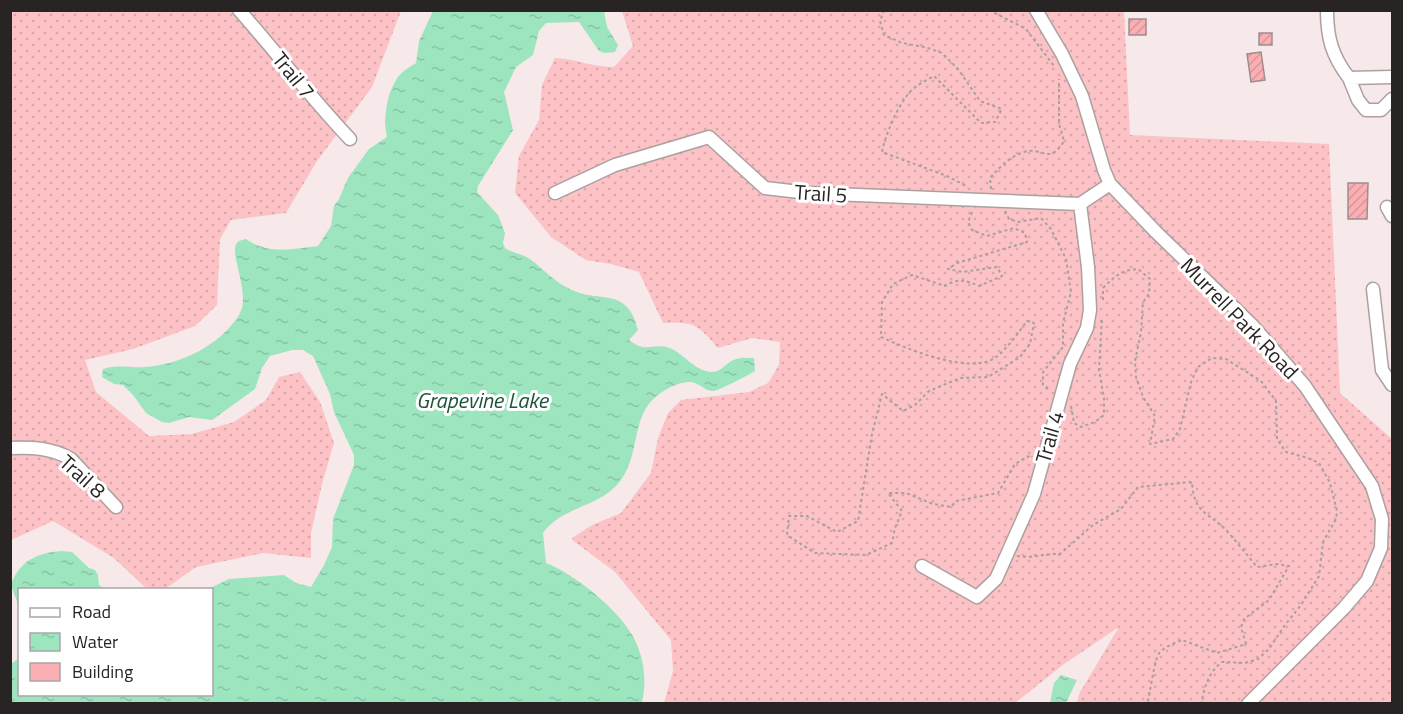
<svg xmlns="http://www.w3.org/2000/svg" width="1403" height="714" font-family="'Titillium Web',sans-serif">
<defs>
<pattern id="grass-dots" width="8" height="8" patternUnits="userSpaceOnUse" patternTransform="scale(1.5)"><rect width="8" height="8" fill="#fcc2c5"/><path d="M2 2h.1M6 6h.1" fill="none" stroke="#d8a7a9" stroke-width="1.8" stroke-linecap="round"/></pattern>
<pattern id="water-ripples" width="26" height="14" patternUnits="userSpaceOnUse" patternTransform="scale(1.5)"><rect width="26" height="14" fill="#9de5bf"/><path d="M2 4q2-2 4 0t4 0M15 11q2-2 4 0t4 0" fill="none" stroke="#87c4a4"/></pattern>
<pattern id="building-hatch" width="6" height="6" patternUnits="userSpaceOnUse" patternTransform="scale(1.5)"><rect width="6" height="6" fill="#fbafb3"/><path d="M-1 1l2-2M0 6l6-6M5 7l2-2" fill="none" stroke="#d7969a"/></pattern>
</defs>
<rect width="100%" height="100%" fill="#f7e9ea"/>
<path fill="url(#grass-dots)" d="M11,11H401L372,87L317,161L286,213L231,220L220,239L217,305L195,326L133,349L85,360L96,392L149,436L192,434L234,422L266,400L279,377L300,372L320,402L334,443L322,484L311,533V558L263,553L196,567L165,589H147L114,558L53,521L11,540Z
M622,11H1124L1130,135L1329,144L1340,393L1392,439V703H1077L1079,694L1119,627L1064,664L1015,703H664L673,671L671,640L615,572L571,539L592,525L621,513L651,473L658,438L668,413L681,400L749,392L768,383L779,365L780,342L752,338L718,348C697,324 695,322 663,323L639,272L611,264L586,260L551,237L515,193L519,156L539,120L542,85L555,58C576,59 592,67 614,67L633,46Z"/>
<path fill="url(#water-ripples)" d="M433,11H604L607,27L618,45L615,52L604,53L599,51L579,22L546,23L539,31L533,55L516,67L504,92L513,130L478,186L477,192L498,215L505,233L503,243L505,248C512,253 523,254 530,259C543,269 554,281 568,288C598,305 627,284 638,330L629,340C648,355 654,341 672,349C686,356 695,371 712,372C722,372 727,361 736,359C741,357 749,358 754,358L755,371C749,375 719,390 714,391C705,391 704,387 697,384C689,379 674,385 667,389C628,410 643,449 621,480C602,507 562,506 543,533L546,563C575,574 619,610 634,638C644,658 647,681 642,702L11,703V664L19,658L20,694H212V590L208,589L229,579L284,575L296,583L311,587L324,565L332,547L333,519L354,465V455L334,412L330,394L313,356L303,350H292L270,356L262,368L255,389L212,420L189,417L169,423L162,422L146,413L133,395L123,385L114,384L102,377L103,369C118,364 129,368 144,367C180,365 219,346 239,315C252,294 228,253 237,243C239,240 243,240 246,239C269,255 292,249 318,246L331,226L334,206L339,199L348,178L369,149L387,137C383,121 386,97 395,82C399,73 408,68 416,63L419,41Z
M61,551L72,552L89,568L95,570L98,575L99,585L105,589L20,590L19,607L11,585C19,561 37,553 61,551Z
M1061,675L1077,680L1066,703H1050L1054,683Z"/>
<path fill="url(#building-hatch)" stroke="#9b8e8e" stroke-width="1.5" d="M1129,19H1146V35H1129Z
M1259,33H1272V45H1259Z
M1261,52L1265,80L1251,82L1247,54Z
M1348,183H1368L1367,219H1348Z"/>
<g fill="none" stroke-linecap="round" stroke-linejoin="round">
<defs>
<path id="minor" d="M239,10C277,53 311,98 350,139
M1036,10L1062,54L1082,96L1104,170L1110,184L1156,232L1252,325L1305,386L1372,486L1382,519L1381,548L1367,581L1344,608L1248,704
M1327,10C1327,38 1332,56 1349,78L1392,77
M1349,78L1358,100L1366,110H1381L1392,99
M555,193L615,165L709,137L765,188L808,193L1080,204L1110,184
M1387,207L1392,216
M1373,289L1382,370L1392,385
M10,448C33,447 52,448 71,459L116,507
M922,566L977,597L996,579L1034,494L1070,364L1087,328L1090,310L1088,267L1080,204"/>
</defs>
<use href="#minor" stroke="#ada0a1" stroke-width="15"/>
<path stroke="#aa9fa0" stroke-width="2" stroke-dasharray="3 3" stroke-linecap="butt" d="M884,10L880,21L884,35L902,43L925,47L942,53L958,69L980,101L1002,109L995,122L981,123L934,76C927,80 919,84 913,89C900,100 885,135 882,152L947,176L968,187
M989,10L1026,29L1054,66
M991,189L990,178C1000,167 1009,157 1024,152C1043,146 1049,166 1064,141L1059,124V79
M1005,211L1009,219L1018,222L1041,218L1051,229L1066,259L1071,292L1063,323V347L1043,372V385L1050,391
M972,212L968,222L972,230L987,236L1014,228L1025,233L1027,242L957,263L948,269L962,272L997,267L1002,276L979,286C965,280 958,278 945,286L912,275L893,284L882,302L881,337C907,349 972,376 996,357C1008,348 1018,333 1027,321L1034,323L1030,344L1020,357L988,377L960,378L929,391L915,405L903,411L882,394L872,434L858,521L837,532L807,516H789L787,535L815,553L866,555L892,543L895,528L902,511L888,493H906L933,504L951,507L956,501L998,493L1015,464L1031,455L1032,457
M1103,300V288C1114,277 1121,270 1138,269L1150,279L1149,294L1143,302L1141,332L1135,361L1136,377L1143,397L1155,416L1150,444L1173,439L1180,429L1191,382L1198,367L1212,358L1226,359L1261,381L1276,401L1277,439L1286,452L1308,458L1319,463L1330,483L1337,511L1336,519L1323,542L1319,576L1301,605L1285,625L1269,649L1258,659L1245,663L1222,662C1208,673 1205,686 1201,704
M1071,406L1074,423L1081,427L1095,422L1104,415V398L1099,370L1102,317
M1017,556C1031,559 1045,553 1060,554L1093,525L1121,509L1138,487L1192,482C1194,514 1207,511 1226,530C1237,542 1247,555 1257,567L1277,564L1289,566L1269,600L1244,619L1241,627L1246,644L1217,653L1182,640C1175,643 1166,646 1160,652C1154,658 1151,691 1147,704"/>
<use href="#minor" stroke="#fff" stroke-width="12"/>
</g>
<g text-anchor="middle" dominant-baseline="central" stroke-width="6" stroke-linejoin="round" paint-order="stroke">
<g font-size="21" fill="#292424" stroke="#fff">
<text transform="translate(294 75) rotate(51)">Trail 7</text>
<text transform="translate(821 193) rotate(4)">Trail 5</text>
<text transform="translate(1240 318) rotate(46)">Murrell Park Road</text>
<text transform="translate(1049 437) rotate(-74)">Trail 4</text>
<text transform="translate(83 476) rotate(42)">Trail 8</text>
</g>
<g font-size="22" font-style="italic" fill="#1d543b" stroke="#fff">
<text x="482" y="400">Grapevine Lake</text>
</g>
</g>
<rect width="1403" height="714" fill="none" stroke="#292424" stroke-width="24"/>
<rect x="18" y="588" width="195" height="108" fill="#ffffff" stroke="#a9a7a7" stroke-width="1.5"/>
<rect x="30" y="608" width="30" height="9" fill="#ffffff" stroke="#a9a7a7" stroke-width="1.5"/>
<text x="72" y="618" font-size="18" fill="#292424">Road</text>
<rect x="30" y="633" width="30" height="18" fill="url(#water-ripples)" stroke="#a9a7a7" stroke-width="1.5"/>
<text x="72" y="648" font-size="18" fill="#292424">Water</text>
<rect x="30" y="663" width="30" height="18" fill="#fbafb3" stroke="#a9a7a7" stroke-width="1.5"/>
<text x="72" y="678" font-size="18" fill="#292424">Building</text>
</svg>
